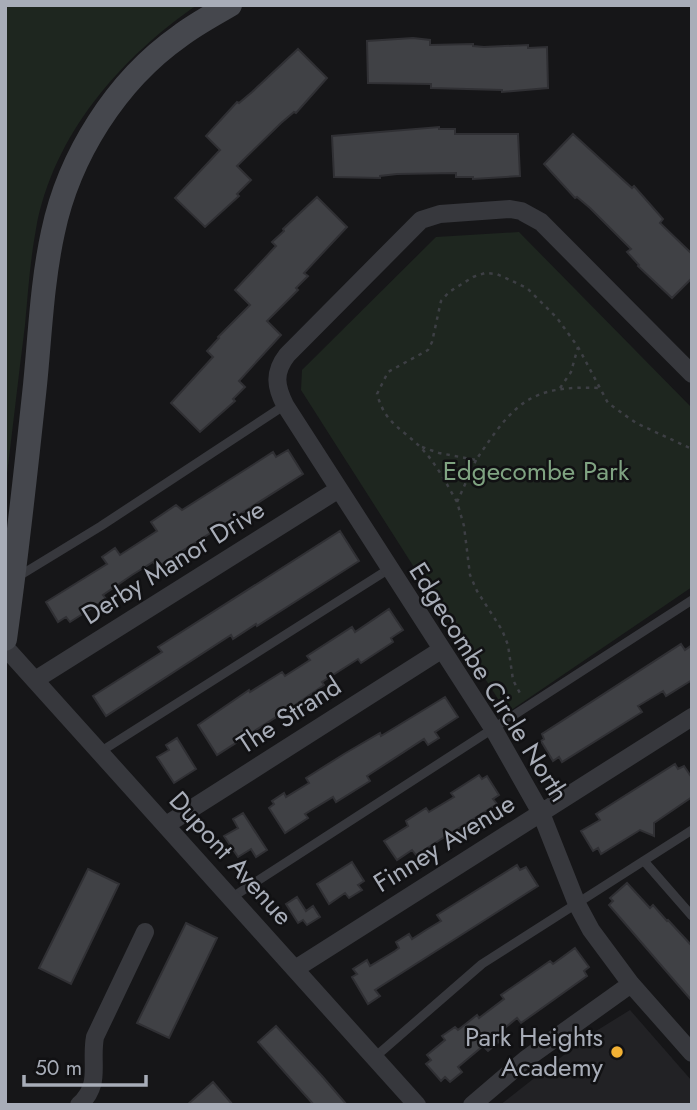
<svg xmlns="http://www.w3.org/2000/svg" width="697" height="1110" font-family="Jost,sans-serif">
<rect width="100%" height="100%" fill="#161618"/>
<path fill="#222225" d="M630,1010L692,1081V1105H500L588,1036Z"/>
<path fill="#1e261f" d="M5,5H197C120,58 53,135 36,229C30,261 28,293 25,325C18,380 12,435 5,490Z
M519,232L692,408V587L507,713L301,390L302,370L436,237Z"/>
<path fill="#404145" stroke="#303034" stroke-width="2" d="M413,38L430,40V45L473,44V46L484,47L528,45V48L547,47L548,88L502,92V90L431,88V84L368,83L367,41Z
M298,49L327,78L296,113L294,112L281,123L237,166L251,180L237,194L239,196L205,227L175,198L220,150L206,136L237,102L239,103L252,92Z
M439,127V129H455V134H518L520,176L473,179V177H456V173L397,174L380,176V178L334,177L332,136Z
M573,134L632,188L634,186L663,219L660,223L692,254V278L672,298L638,266L639,265L627,252L631,249L590,208L577,197L575,198L544,164Z
M317,197L347,227L304,273L308,276L296,288L298,290L267,321L281,335L239,381L245,387L233,399L235,401L200,432L171,403L213,357L207,351L219,338L218,337L250,305L235,290L276,246L272,242L284,231L283,229Z
M288,450L303,474L157,567L153,562L132,575L103,595L106,599L70,622L66,617L58,622L46,602L107,564L102,557L115,548L120,555L157,531L151,522L176,505L182,510L273,452L276,457Z
M340,531L359,561L257,626L256,624L233,639L231,635L106,716L93,696L162,652L158,647Z
M389,609L403,630L391,638L393,642L361,663L358,659L322,682L324,685L295,705L217,755L198,725L249,690L250,692L282,672L285,676L310,660L307,656L352,627L355,632Z
M681,644L685,650L692,645V680L666,696L663,691L638,706L642,712L562,762L559,757L553,761L541,741L544,739L542,734Z
M445,697L458,717L435,732L439,738L428,745L424,739L367,776L370,781L336,802L333,797L305,814L308,818L285,833L269,808L274,804L272,801L284,793L286,797L309,783L306,778L344,754L380,733L381,736Z
M177,738L196,769L174,783L157,757L169,750L166,745Z
M675,764L678,769L684,766L692,778V797L654,823V836L640,830L601,854L598,848L593,851L581,831L600,820L596,814Z
M479,775L482,779L487,776L499,795L493,799L497,804L416,855L412,850L397,860L384,841L408,826L406,821L426,808L429,812L454,797L451,793Z
M243,813L267,850L256,857L251,849L238,857L224,836L238,828L233,819Z
M352,862L364,881L358,885L362,890L349,898L345,893L329,904L317,884Z
M517,865L520,870L526,867L538,886L375,990L380,996L368,1004L352,977L357,974L353,969L367,960L370,966L395,951L399,948L396,942L409,934L412,939L426,930L441,921L437,915Z
M88,869L119,884L71,984L39,968Z
M627,883L650,908L653,905L667,921L668,920L692,946V1001L609,905L613,901L610,898Z
M297,897L306,911L313,906L320,917L307,925L303,920L298,923L286,904Z
M186,923L217,938L169,1038L137,1023Z
M575,948L589,967L584,971L587,976L521,1023L517,1018L495,1036L500,1041L488,1051L483,1046L458,1067L462,1072L450,1082L445,1077L441,1081L426,1064L431,1060L427,1055L445,1040L442,1036L455,1027L458,1030L477,1015L479,1018L504,999L501,995L550,961L553,964Z
M276,1026L322,1076L347,1105H314L288,1076L258,1042Z
M213,1082L233,1105H187Z"/>
<g fill="none" stroke-linecap="round" stroke-linejoin="round">
<path stroke="#3d3f44" stroke-width="2.5" stroke-dasharray="3.5 5" stroke-linecap="butt" d="M560,388L571,372L578,347
M422,447L439,453L476,460C514,404 528,385 600,388
M476,460L457,502L464,526L470,575L477,591L502,630L508,645L513,680L521,695
M457,502C446,483 437,465 423,450C403,428 386,426 377,394L388,372L428,350L432,342L441,301L449,292L473,277L485,273L497,274L527,288L557,318L578,347L608,403L636,423L692,449"/>
<path stroke="#37383d" stroke-width="9" d="M19,576L101,526L285,405
M100,752L389,569
M644,861L692,916
M231,898L692,600
M375,1057L482,964L692,830"/>
<path stroke="#37383d" stroke-width="18" d="M692,374L541,222L521,211L510,209L440,214L421,220L287,355C273,373 276,387 285,405L494,730L541,813L577,904L591,930L631,984L692,1053
M5,647L417,1105
M35,680L339,489
M166,825L441,650
M295,969L692,717
M79,1105C102,1084 90,1064 95,1037L145,932
M472,1105L526,1059L631,984"/>
<path stroke="#45474d" stroke-width="24" d="M5,639C17,554 26,470 35,385C40,335 42,282 53,232C69,156 116,81 180,36C196,24 213,15 230,5"/>
</g>
<circle fill="#f2b134" stroke="#111113" stroke-width="2.5" cx="617" cy="1052" r="7"/>
<g text-anchor="middle" dominant-baseline="central" stroke-width="5" stroke-linejoin="round" paint-order="stroke">
<g font-size="26" fill="#7fa381" stroke="#111113">
<text x="536" y="471">Edgecombe Park</text>
</g>
<g font-size="26" fill="#a8adb8" stroke="#111113">
<text transform="translate(173 562) rotate(-32)">Derby Manor Drive</text>
<text transform="translate(489 682) rotate(58)">Edgecombe Circle North</text>
<text transform="translate(289 715) rotate(-33)">The Strand</text>
<text transform="translate(444 843) rotate(-32)">Finney Avenue</text>
<text transform="translate(231 858) rotate(48)">Dupont Avenue</text>
</g>
<g font-size="26" fill="#a8adb8" stroke="#111113" text-anchor="end">
<text x="603" y="1037">Park Heights<tspan x="603" dy="30">Academy</tspan></text>
</g>
</g>
<rect width="697" height="1110" fill="none" stroke="#a8adb8" stroke-width="14"/>
<path d="M24 1075v10h122v-10" fill="none" stroke="#a8adb8" stroke-width="3.5"/>
<text x="35" y="1075" font-size="21" fill="#a8adb8" stroke="#111113" stroke-width="5" paint-order="stroke">50 m</text>
</svg>
